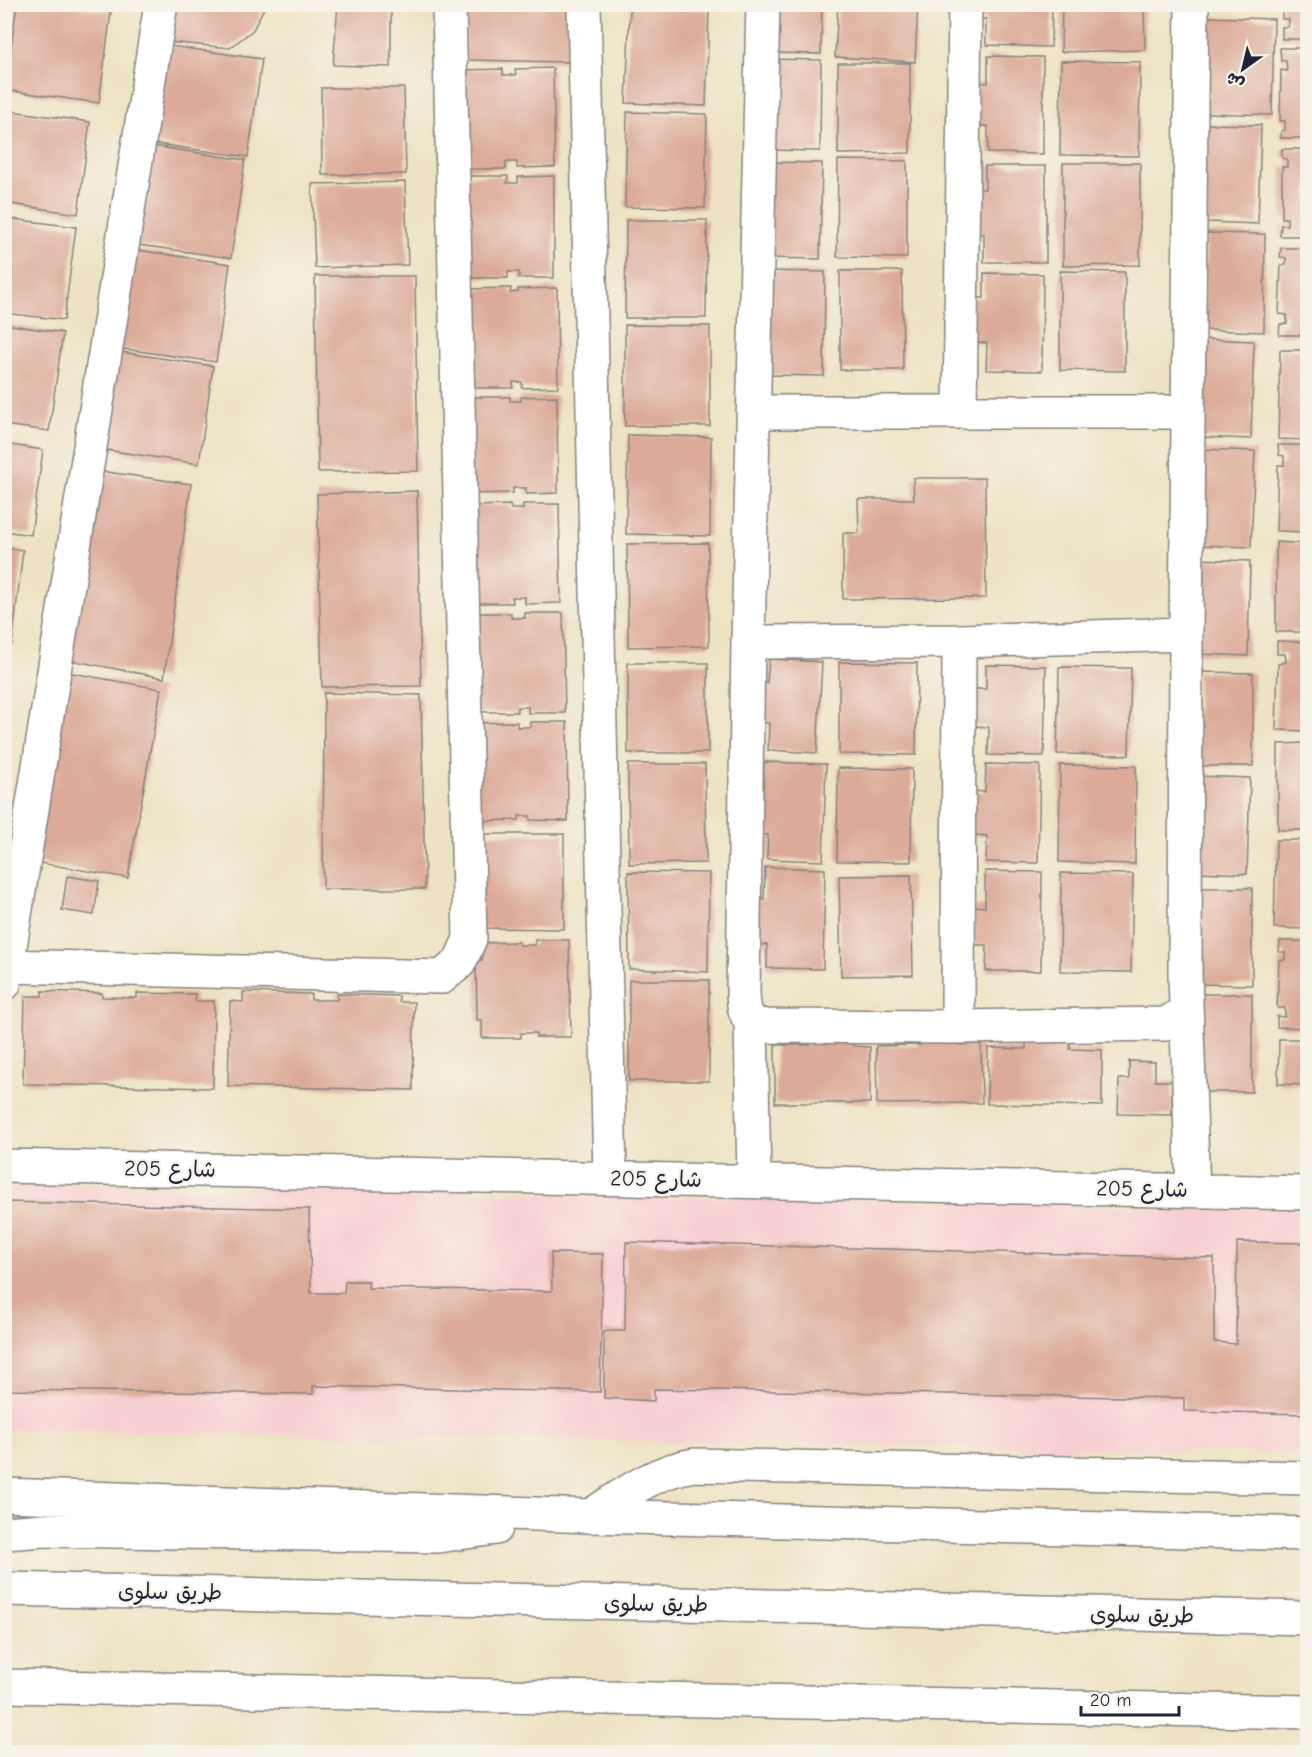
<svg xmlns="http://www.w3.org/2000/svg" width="1312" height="1757" font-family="'Comic Neue','Playpen Sans Arabic',sans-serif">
<rect width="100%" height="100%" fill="#f7f3e8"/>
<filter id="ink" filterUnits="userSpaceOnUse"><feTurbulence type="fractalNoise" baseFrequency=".0167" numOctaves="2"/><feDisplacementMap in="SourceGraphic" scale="12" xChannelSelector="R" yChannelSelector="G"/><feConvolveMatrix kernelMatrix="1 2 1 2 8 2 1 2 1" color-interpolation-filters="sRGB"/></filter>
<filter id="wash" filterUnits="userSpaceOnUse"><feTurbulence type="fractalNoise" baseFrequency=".008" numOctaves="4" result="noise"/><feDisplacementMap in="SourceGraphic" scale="24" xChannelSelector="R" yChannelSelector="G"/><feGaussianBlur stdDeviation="1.35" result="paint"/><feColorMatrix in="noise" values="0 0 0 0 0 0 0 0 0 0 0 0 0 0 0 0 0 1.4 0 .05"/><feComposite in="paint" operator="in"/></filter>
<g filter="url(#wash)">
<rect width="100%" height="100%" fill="#ede2c3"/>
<path fill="#f7cfd2" d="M5,1183L1307,1210V1453L5,1430Z"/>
<g id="blocks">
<path fill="#dcaa99" d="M17,4H60L111,12L99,103L5,90Z
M174,4H266L253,30L230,48L168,42Z
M338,4H391V67L333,65Z
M466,4H569V62L466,60Z
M766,4H822L821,54L772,53Z
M838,4H918L915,62L835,57Z
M977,4H1052L1051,47L986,45V19H977Z
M1062,4H1144L1145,50L1061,52Z
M1282,4H1308V39H1282V27H1288L1289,19H1282Z
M630,7L709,10L706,106L626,103Z
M1208,17L1274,19L1272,115L1206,113Z
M163,45L262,59L248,157L149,143Z
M1280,48H1308V138H1281V131L1285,130V121H1280L1281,70L1287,71L1286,60L1281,61Z
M988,56L1043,57V154L988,153V126H975L976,82L988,83Z
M767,59L821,60L820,151L766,150Z
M1061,61L1140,62L1139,156L1060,155Z
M838,63H910V153L838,154Z
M553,68L555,167L517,168V162H506V169H464V70L503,69V75H516L515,69Z
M321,88H404L406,174L322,175Z
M4,110L90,122L78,214L4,203Z
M627,112L707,114L705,208L625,207Z
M1207,124L1261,125L1258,224L1207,222V196H1194Z
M146,145L245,160L231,258L132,244Z
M1282,149H1308V236H1280L1281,225H1287V218H1282V167H1287V159L1282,158Z
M838,160L907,161V258L837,257Z
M767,162L822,163L820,259L766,258Z
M1063,163H1140V265L1063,266Z
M985,166H1046V262H984V234H972V189H985Z
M465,176H508L507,183H518V177L554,176V278H519V272H508V278H465Z
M405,182L408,265L315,268L312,184Z
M4,218L76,227L64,320L4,313Z
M626,220H707L706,318H625Z
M1206,233L1265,234L1264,332L1204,330Z
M1281,248H1308V335H1279L1280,324H1287V315L1279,314L1281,265H1286V258L1280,257Z
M131,249L230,264L216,362L117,348Z
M765,271L825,272L824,376L764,375Z
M840,271H902L903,370H840Z
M1060,271L1125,272V371L1060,370Z
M984,273L1043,274L1042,371L986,370L987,343L971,342L972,298H984Z
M315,276H415L418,471L318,472Z
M511,288L510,293L518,292V289L557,288L558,387L522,388V382H513V388H469L466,289Z
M4,324L63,333L49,431L4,425Z
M625,325L710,326V426H625Z
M1199,339L1254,341L1251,439L1198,437Z
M1280,350H1308V440L1278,439Z
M114,351L213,366L199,464L100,449Z
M557,396L558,493L526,494V488H513V493L469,494V397H510V401H521V397Z
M628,435L711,437L710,536L626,534Z
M4,444L43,450L31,535L4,531Z
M1278,445H1308V532L1276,531L1278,465H1284V456L1279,455Z
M1198,449L1255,451L1251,547L1195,545Z
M93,470L191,484L164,678L64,659Z
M913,478H985L986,598L843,599V533H859L858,499H914Z
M417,491L421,686L322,687L317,494Z
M523,504H559L561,603L525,604V597H512L513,603H471V506L510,505L511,509H523Z
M1276,542L1308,544V632H1276Z
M708,543L709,646L628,647L627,544Z
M4,548L23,550L12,644L4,643Z
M1198,559L1250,561L1248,656L1196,654Z
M473,613H511V618H525V613H563L565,713H528V707H517V712H474Z
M1277,641L1308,642V731L1276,730L1278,664L1286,662L1285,654H1277Z
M769,659L822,662L817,753L768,750L769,723H756L758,682L767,683Z
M839,662L917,663L916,755L839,754Z
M628,663H708V753H628Z
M986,665L1046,666L1044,756L988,755L989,727L974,726L975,689H986Z
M1059,667L1131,668L1129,755L1057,754Z
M66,672L161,689L128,878L34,862Z
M1197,672L1253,673V766H1198Z
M324,693L421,695L425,889H323Z
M517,722V727H530V722H567L568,821L530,820V816H519V820L477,821L475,723Z
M1308,743V830H1278V744Z
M764,762L826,764L823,861L767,859L768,835L753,834L754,792L763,793Z
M628,764H705L706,863L629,864Z
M986,764L1040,765L1038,863L986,862L987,836L971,835L972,791L985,792Z
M1060,765L1136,766L1135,864L1059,862Z
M838,768L912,769L911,862L837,861Z
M1196,776L1250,778L1247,874L1197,872Z
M475,834H564V929L474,928Z
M1276,840H1308V929L1274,928Z
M765,867L825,869L823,969L767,968V945L754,944L755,899H764Z
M985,871L1042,872L1041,971H986L987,945H974V906L985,907Z
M628,872L709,873L708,972L629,969Z
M1061,873L1133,874L1131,972L1060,971Z
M911,875L913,975L841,976L839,876Z
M67,876L99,881L94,915L62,910Z
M1196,888H1252V985L1196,984Z
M535,940H569L571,1037H536V1033H521V1038H482V1020H477L476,960H482V943L519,942V945H535Z
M1280,941H1308V1028L1277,1027V1016L1285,1017V1008H1277L1279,960H1285V952H1279Z
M629,980H709V1081H629Z
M42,991L102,993V997L137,998V993L195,994V1001H214L213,1088L23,1084L25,996H42Z
M243,992L311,994V1000H337V994L399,996V1002H414L413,1090L228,1086L230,1001L243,1002Z
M1197,994H1252V1092H1200Z
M959,1038V1045L981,1044L982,1103L877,1104L876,1046L920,1045V1039Z
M810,1039H852L853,1046L870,1047V1103H775V1045H810Z
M1279,1039H1308V1085L1278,1084Z
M1026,1042H1070V1049L1102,1050V1106L987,1104L988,1048L1026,1049Z
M1129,1061L1155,1062V1081H1172V1115L1118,1114L1119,1079H1129Z
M4,1202L309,1209L311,1293H344L345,1281H369L368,1288L552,1291L551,1253L603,1254L600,1392L313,1386V1394L4,1390Z
M626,1242L1214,1258V1342L1236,1344L1237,1242L1308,1243V1414L1184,1411V1398L654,1389V1401L604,1398V1331H625Z"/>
</g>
</g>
<g filter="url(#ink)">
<use href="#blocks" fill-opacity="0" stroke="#88827f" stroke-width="1.5"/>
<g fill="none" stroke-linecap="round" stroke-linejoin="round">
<defs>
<path id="minor" d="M584,4L610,1178
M763,4L748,642L743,992C744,1011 745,1024 767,1026L958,1027L1166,1024L1185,1012
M1192,4L1186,634L1185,976L1193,1190
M753,412H1188
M960,412L965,4
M748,642L959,641L1186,634
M7,966L442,977L459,963L470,939L449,4
M4,984L161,4
M751,1022L754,1181
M958,1027L959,641
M4,1166L1308,1193
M590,1516C623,1495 654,1471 694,1465L1308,1478"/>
<path id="major" d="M4,1495L590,1516L1308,1534
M4,1533L44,1530L438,1536L496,1528"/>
<path id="highway" d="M4,1589L1308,1618
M4,1686L1308,1712"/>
</defs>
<use href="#minor" stroke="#88827f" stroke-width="36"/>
<use href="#major" stroke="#88827f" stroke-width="36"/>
<use href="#highway" stroke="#88827f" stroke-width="36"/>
<use href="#minor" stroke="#fff" stroke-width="33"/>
<use href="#major" stroke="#fff" stroke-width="33"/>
<use href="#highway" stroke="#fff" stroke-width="33"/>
</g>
</g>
<g text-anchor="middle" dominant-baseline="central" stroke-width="4.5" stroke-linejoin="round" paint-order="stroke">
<g font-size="22" fill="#22223b" stroke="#f7f3e8">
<text transform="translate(170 1169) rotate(1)">شارع 205</text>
<text transform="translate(656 1179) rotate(1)">شارع 205</text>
<text transform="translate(1142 1189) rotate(1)">شارع 205</text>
<text transform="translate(170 1592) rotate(1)">طريق سلوى</text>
<text transform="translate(656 1604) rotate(1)">طريق سلوى</text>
<text transform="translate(1142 1615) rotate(1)">طريق سلوى</text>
</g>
</g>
<rect width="1312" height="1757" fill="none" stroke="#f7f3e8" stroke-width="24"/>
<g transform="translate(1243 69) rotate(214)" stroke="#f7f3e8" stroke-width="4.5" paint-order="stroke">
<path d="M0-4.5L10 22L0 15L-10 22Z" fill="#22223b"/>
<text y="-9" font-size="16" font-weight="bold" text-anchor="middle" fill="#22223b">ش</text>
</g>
<path d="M1081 1706v9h98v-9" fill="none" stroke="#22223b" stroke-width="3"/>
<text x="1090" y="1706" font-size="18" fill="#22223b" stroke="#f7f3e8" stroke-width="4.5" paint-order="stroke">20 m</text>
</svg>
